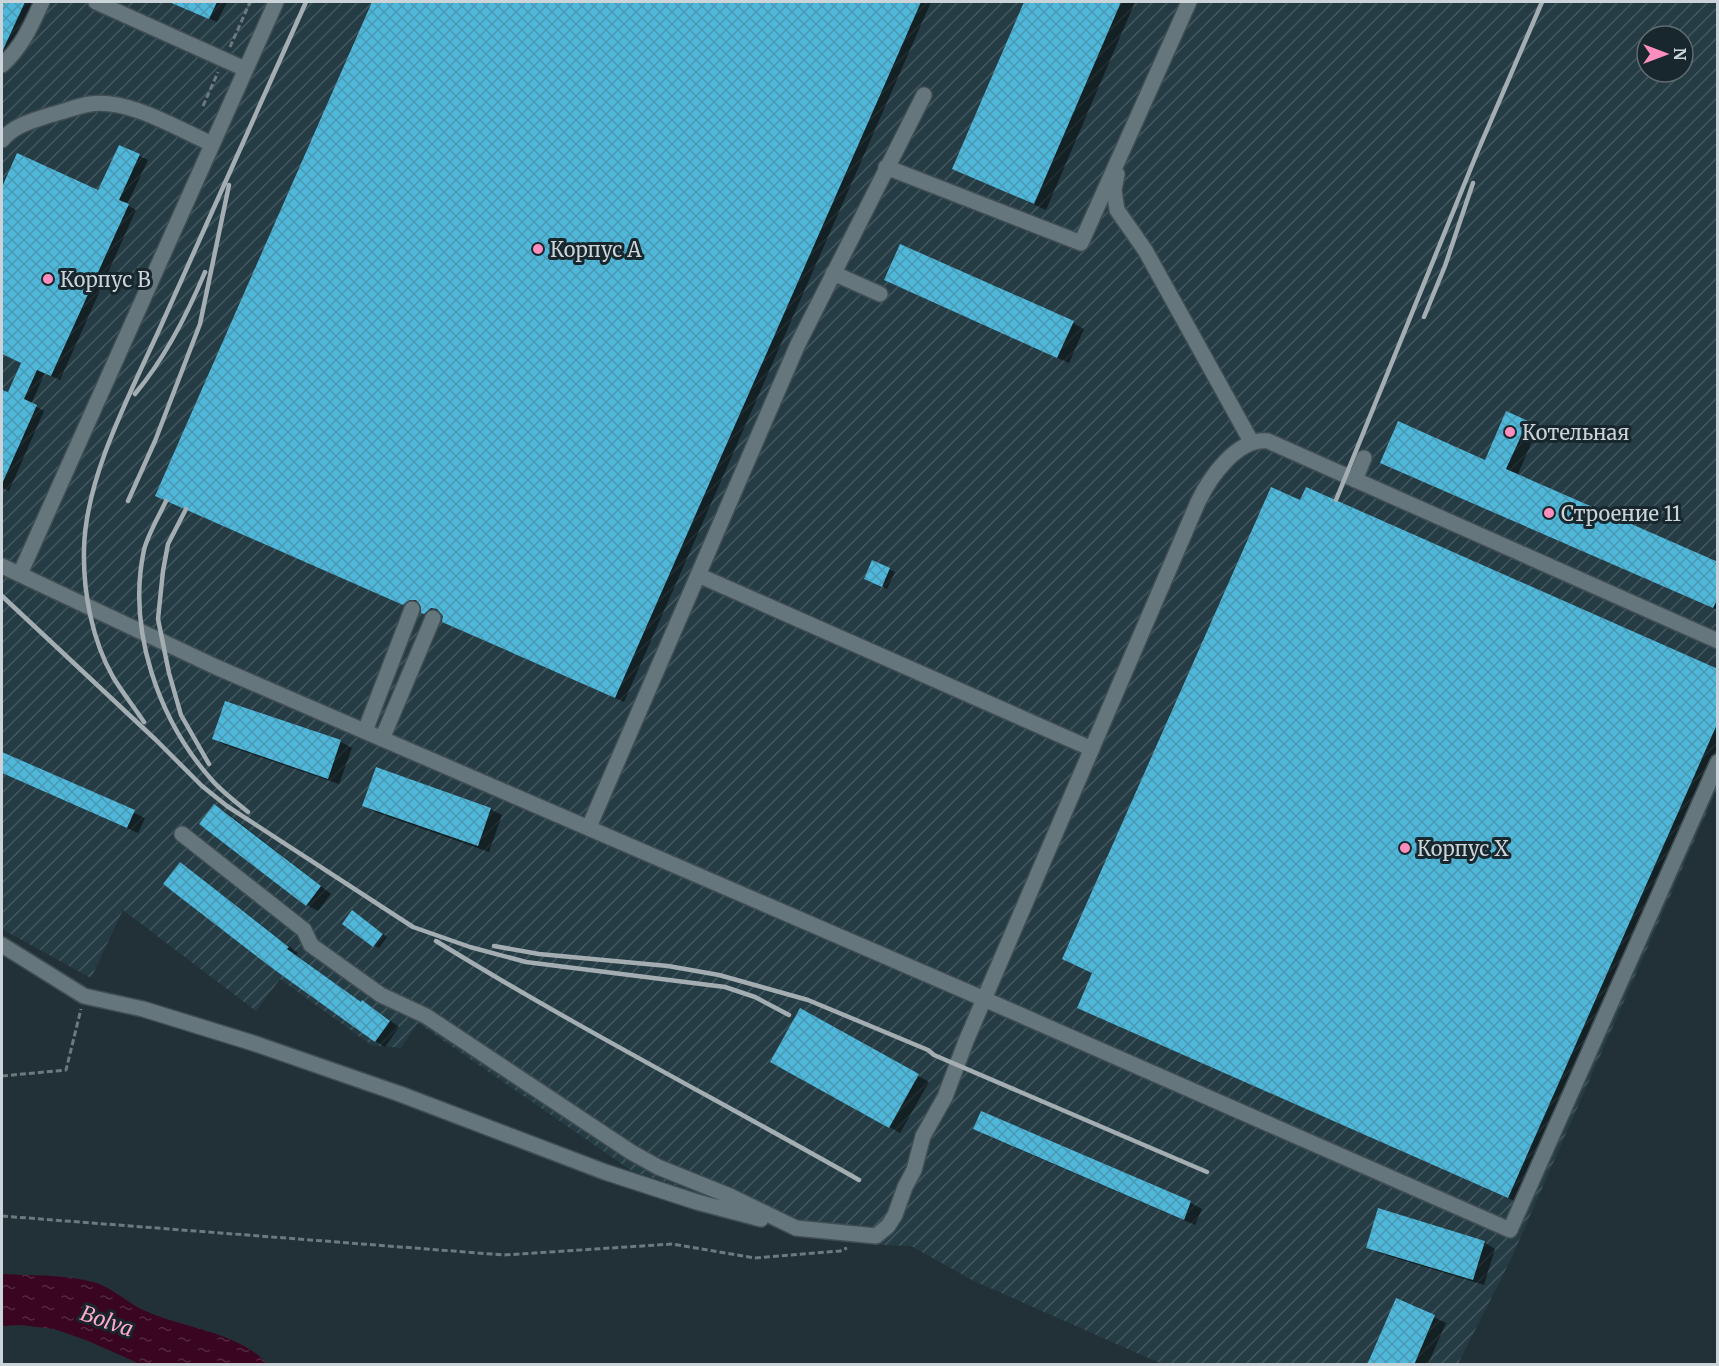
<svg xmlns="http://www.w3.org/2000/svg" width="1719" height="1366" font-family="Merriweather,serif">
<defs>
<pattern id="industrial-furrows" width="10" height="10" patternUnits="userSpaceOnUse" patternTransform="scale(1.5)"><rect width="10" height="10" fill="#253c45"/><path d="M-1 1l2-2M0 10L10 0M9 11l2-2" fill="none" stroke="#43575f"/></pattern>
<pattern id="water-ripples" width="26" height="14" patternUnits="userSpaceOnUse" patternTransform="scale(1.5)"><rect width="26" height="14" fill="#390520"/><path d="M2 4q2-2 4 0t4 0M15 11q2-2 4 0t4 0" fill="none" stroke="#542940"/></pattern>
<pattern id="building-cross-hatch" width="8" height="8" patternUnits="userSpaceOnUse" patternTransform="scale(1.5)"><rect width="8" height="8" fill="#4fb7d9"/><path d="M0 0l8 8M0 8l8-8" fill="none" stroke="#4a99b3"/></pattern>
</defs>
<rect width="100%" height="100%" fill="#223137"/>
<path fill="url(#industrial-furrows)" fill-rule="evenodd" d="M2,2H1717V789L1512,1257L1458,1364H1162L972,1280L911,1246L885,1245L830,1232L732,1204L632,1171L418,1023L401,1048L371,1045L280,979L256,1011L123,910L91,978L2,929ZM1647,36H1683V72H1647Z"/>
<path fill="url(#water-ripples)" d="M2,1274C32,1276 64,1274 93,1282C112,1287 125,1301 141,1309C177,1327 241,1332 267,1364H140L86,1340L54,1329L20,1325L2,1326Z"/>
<path fill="#0007" d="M2,2H35L12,53L2,48Z
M170,2H227L217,22Z
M373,2H931L624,702L452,626L440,612L433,618L423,612V606L419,603L412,609L157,495Z
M1025,2H1135L1046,210L954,168Z
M120,147L148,160L127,205L136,210L60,380L45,373L31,404L44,411L9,491L2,488V391L8,394L22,363L2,354V191L17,155L99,192Z
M886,280L1073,323L1084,329L1069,363Z
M1527,422L1538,428L1517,476L1718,564V610L1393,468L1485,462Z
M873,562L895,572L887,589L871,581Z
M1718,671V746L1517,1202L1087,1012L1094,973Z
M226,702L341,742L352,748L339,784L225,745L214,739Z
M2,753L145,818L138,833L2,773Z
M364,805L490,809L502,815L489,852L375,812Z
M215,806L226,812L331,894L318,911L307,905Z
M181,864L298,953L296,955L362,1003L372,1008L399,1027L385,1047L375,1041Z
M358,915L387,937L379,948L373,945Z
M801,1010L929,1082L900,1133L772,1061Z
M981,1113L1191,1203L1202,1209L1195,1225L986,1135L975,1128Z
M1484,1242L1495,1249L1484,1285L1379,1253L1368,1247Z
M1397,1300L1446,1323L1428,1364H1368Z"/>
<path fill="url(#building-cross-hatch)" d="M2,2H25L2,52Z
M169,2H217L209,19Z
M372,2H921L615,698L442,622L443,616L437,609L431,608L424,614L421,613V607L416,600H410L403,605L155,496Z
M1024,2H1121L1034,204L952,169Z
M119,145L140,154L119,200L129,204L51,376L37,370L24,399L37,405L2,484V390L8,392L21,363L2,354V187L17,153L98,190Z
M900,244L1074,321L1057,358L884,280Z
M1506,411L1528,421L1506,469L1718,562V598L1713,608L1380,463L1398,421L1485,460Z
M1271,487L1300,500L1306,487L1718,669V722L1508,1198L1077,1008L1092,973L1062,959Z
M872,560L890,568L882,587L864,579Z
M225,701L341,740L328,779L212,739Z
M2,752L135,810L127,828L2,773Z
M376,767L491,808L478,846L362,806Z
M214,804L321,886L306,906L199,824Z
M180,862L289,947L287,949L361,1002L362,1000L390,1021L375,1042L272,968L163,884Z
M352,910L383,934L373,947L342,924Z
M800,1008L919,1074L889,1128L770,1062Z
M981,1111L1191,1201L1184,1220L973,1129Z
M1378,1208L1485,1241L1473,1280L1366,1248Z
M1396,1298L1435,1315L1414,1365H1367Z"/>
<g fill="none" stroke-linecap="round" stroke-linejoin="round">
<defs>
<path id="minor" d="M96,2L245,69
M2,65C22,47 31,26 42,2
M2,140C14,125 32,121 50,115C63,112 77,106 90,104C128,98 178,129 212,144
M886,167L1081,243L1189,2
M1117,174L1114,190L1117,210L1145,250L1252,443
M833,273L880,294
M1355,480L1364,458
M2,566L216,667L984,999L1510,1230L1718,762
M20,574L276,2
M698,575L1092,749
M365,731L412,609
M382,739L433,618
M589,827L798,344L924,95
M182,834L304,930L311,945L381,995L426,1016L631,1152L658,1167L730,1196L796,1228L876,1236L888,1226L895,1215L905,1187L914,1170L923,1136L945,1097L966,1041L1198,502C1210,477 1237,438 1268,441L1718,641
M2,945L84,996L143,1009L253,1043L400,1094L605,1172L697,1202L761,1219"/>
</defs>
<use href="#minor" stroke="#404d53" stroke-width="18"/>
<path stroke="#6c797e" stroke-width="3" stroke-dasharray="6 3" stroke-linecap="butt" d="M230,47L250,2
M203,106L218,72
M2,1076L66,1070L81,1009
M2,1216L504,1255L672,1244L755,1258L840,1251L847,1248"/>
<use href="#minor" stroke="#65767d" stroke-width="15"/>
<path stroke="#a3adb2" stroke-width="4.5" d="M1424,317L1445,266L1473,183
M135,394C165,358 187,315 205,272
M1336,500L1477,153L1542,2
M128,501L155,441L200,324L229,185
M166,501C159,516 148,534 144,550C127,629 158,719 211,779C221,791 236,802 248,812
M186,509L168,544L163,571L158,619L169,673L181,715L209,764
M2,596L156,740L202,786L227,806L413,927L470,947L526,962L725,987L755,997L789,1015
M144,722C134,707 122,692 113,677C92,640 83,592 84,550C85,478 130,394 160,328C208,219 258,111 306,2
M436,941C574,1026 718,1100 859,1180
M494,946L539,954L668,966L719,975L808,1000L928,1050L934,1055L1207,1172"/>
</g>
<g fill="#fe8ebd" stroke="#18272d" stroke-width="2">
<circle cx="538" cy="249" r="6"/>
<circle cx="48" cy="279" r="6"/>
<circle cx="1510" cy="432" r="6"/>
<circle cx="1549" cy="513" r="6"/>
<circle cx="1405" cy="848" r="6"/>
</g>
<g text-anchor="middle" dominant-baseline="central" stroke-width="6" stroke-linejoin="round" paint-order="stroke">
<g font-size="20" fill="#cbd4d8" stroke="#18272d" text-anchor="start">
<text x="550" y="249">Корпус А</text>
<text x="60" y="279">Корпус В</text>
<text x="1522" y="432">Котельная</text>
<text x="1561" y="513">Строение 11</text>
<text x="1417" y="848">Корпус Х</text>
</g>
<g font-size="21" font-style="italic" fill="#fea8ca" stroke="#18272d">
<text transform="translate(107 1321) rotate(19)">Bolva</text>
</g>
</g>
<rect width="1719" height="1366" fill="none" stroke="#cbd4d8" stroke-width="6"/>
<g transform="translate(1665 54) rotate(90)"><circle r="28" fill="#18272d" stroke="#606c71" stroke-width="1.5"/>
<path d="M0-4.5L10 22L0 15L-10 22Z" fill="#fe8ebd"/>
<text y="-9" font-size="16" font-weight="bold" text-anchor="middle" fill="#cbd4d8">N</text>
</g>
</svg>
